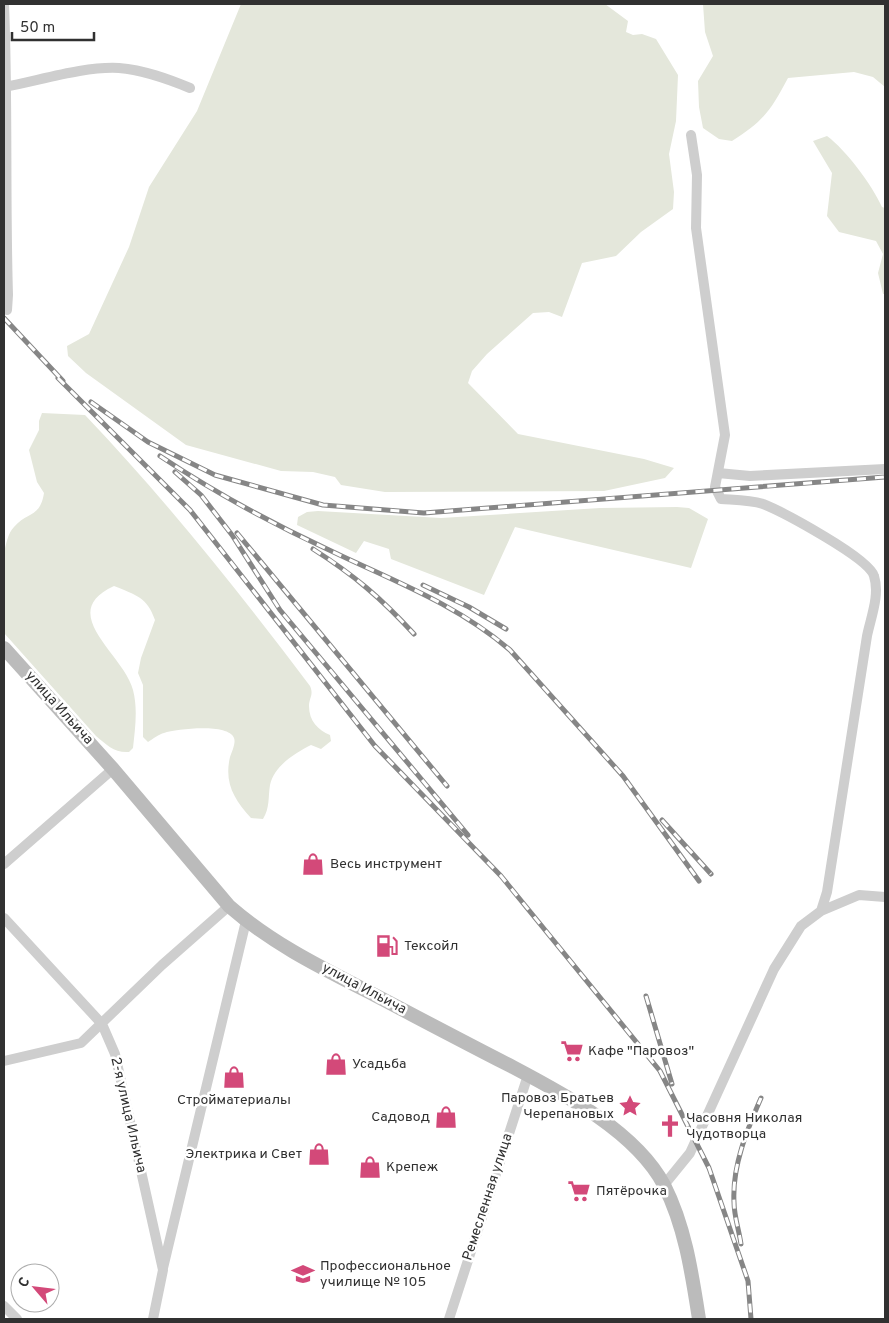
<svg xmlns="http://www.w3.org/2000/svg" width="889" height="1323" font-family="Overpass,sans-serif">
<rect width="100%" height="100%" fill="#fff"/>
<path fill="#e4e7db" d="M241,4H605L628,21L626,32L633,35L642,34L656,39L678,75L676,121L669,154L674,192L673,209L641,232L616,256L582,263L562,317L549,312L533,313L487,354L472,371L468,383L518,434L644,459L674,468L665,478L604,491L385,492L341,485L335,477L313,472L281,471L186,445L86,373L68,356L67,346L89,334L129,247L149,187L197,111Z
M703,4H885V87L873,77L854,72L788,78C771,110 764,121 732,141L719,139L703,128L699,107L698,81L713,56L705,32Z
M827,136C846,150 872,185 882,207L885,208V294H883L878,273L883,254L876,241L839,232L827,216L832,173L813,141Z
M42,413L85,415C166,500 239,592 310,686C314,695 309,698 309,706C309,721 318,730 330,735L331,741L321,749L311,745C295,753 274,766 270,785C268,797 270,808 263,819L251,818C234,799 224,783 230,757C232,751 236,743 234,738C228,723 177,729 164,733C159,734 153,739 148,742L143,737V685L138,673L141,658L155,620C147,597 136,595 114,586C55,613 124,654 133,690C138,709 135,729 133,748L129,752C114,753 107,745 96,736L4,633V553C6,544 8,533 14,527C28,511 40,518 44,493L37,482L29,450L39,430V421Z
M677,507L689,508L708,519L691,568L515,527L484,595L391,559L389,549L364,541L356,553L297,525L298,517L307,512L318,511L441,518L600,508Z"/>
<g fill="none" stroke-linecap="round" stroke-linejoin="round">
<path stroke="#cecece" stroke-width="10" d="M4,4C8,101 5,198 8,295L7,310
M4,87C38,81 84,66 119,68C144,70 168,79 190,88
M718,473L750,476L885,469
M4,864L113,769
M821,911L859,895L885,897
M4,918L102,1024L115,1054L163,1270L153,1319
M4,1061L81,1043L162,965L229,906
M664,1185L690,1153L774,969L801,926L821,911L827,892L867,636C871,617 880,595 874,576C869,558 783,512 763,504C750,500 734,500 721,499L715,487L725,435L696,228L697,175L691,135
M163,1268L246,921
M4,1306L17,1319
M449,1319L528,1075"/>
<path stroke="#bbb" stroke-width="14" d="M4,648L113,769L229,906C270,942 318,966 367,991C413,1015 460,1040 507,1064C560,1092 635,1130 664,1185C685,1226 692,1274 699,1319"/>
<defs>
<path id="rail" d="M4,318L63,381
M58,378L190,510L375,746L501,876L660,1071L709,1168L748,1281L751,1319
M91,402L148,442L215,475L323,505L424,513L885,477
M160,456C214,492 269,522 327,549C391,580 455,603 510,650L623,776L699,881
M175,472L201,495L232,535L280,610L468,835
M237,533L447,786
M313,549C354,575 381,598 414,634
M423,585L469,607L506,629
M662,820L711,874
M646,996L672,1084
M741,1244C739,1230 734,1216 734,1202C732,1166 747,1130 761,1098"/>
</defs>
<use href="#rail" stroke="#868686" stroke-width="5"/>
<use href="#rail" stroke="#fff" stroke-width="3" stroke-dasharray="9" stroke-linecap="butt"/>
</g>
<defs>
<symbol id="shop-bare" viewBox="-9 -9 18 18"><path d="M-5-2.5h2.3a2.7 3.5 0 0 1 5.4 0H5L5.5 6h-11ZM-1.5-2.5h3a1.5 2.3 0 0 0-3 0Z" fill="#d34979" stroke="#fff" stroke-width="2.5" paint-order="stroke"/></symbol>
<symbol id="fuel-bare" viewBox="-9 -9 18 18"><path d="M-5.5-6h7V0h2V4h1.3V-2.5L3-4.5l.8-.8L6-3V5H2.5V1h-1V6h-7ZM-4.2-4.7v3.2H.2V-4.7Z" fill="#d34979" stroke="#fff" stroke-width="2.5" paint-order="stroke"/></symbol>
<symbol id="supermarket-bare" viewBox="-9 -9 18 18"><path d="M-6-5.5h2.5l.6 2H6L4.5 2H-2.5L-4.4-4H-6ZM-1.5 3.2a1.3 1.3 0 1 0 .1 0ZM3 3.2a1.3 1.3 0 1 0 .1 0Z" fill="#d34979" stroke="#fff" stroke-width="2.5" paint-order="stroke"/></symbol>
<symbol id="sight-bare" viewBox="-9 -9 18 18"><path d="M0-6L1.8-2.2L6-1.7L2.9 1.2L3.7 5.4L0 3.3L-3.7 5.4L-2.9 1.2L-6-1.7L-1.8-2.2Z" fill="#d34979" stroke="#fff" stroke-width="2.5" paint-order="stroke"/></symbol>
<symbol id="church-bare" viewBox="-9 -9 18 18"><path d="M-1.2-6h2.4v3.5h3.3v2.4h-3.3V6h-2.4V-.1h-3.3v-2.4h3.3Z" fill="#d34979" stroke="#fff" stroke-width="2.5" paint-order="stroke"/></symbol>
<symbol id="university-bare" viewBox="-9 -9 18 18"><path d="M0-5L7-2L0 1L-7-2ZM-4 1L0 2.5L4 1V4Q0 6-4 4Z" fill="#d34979" stroke="#fff" stroke-width="2.5" paint-order="stroke"/></symbol>
</defs>
<g fill-rule="evenodd">
<use href="#shop-bare" x="297" y="848" width="32" height="32"/>
<use href="#fuel-bare" x="371" y="930" width="32" height="32"/>
<use href="#supermarket-bare" x="556" y="1035" width="32" height="32"/>
<use href="#shop-bare" x="320" y="1048" width="32" height="32"/>
<use href="#shop-bare" x="218" y="1061" width="32" height="32"/>
<use href="#sight-bare" x="614" y="1090" width="32" height="32"/>
<use href="#shop-bare" x="430" y="1101" width="32" height="32"/>
<use href="#church-bare" x="654" y="1110" width="32" height="32"/>
<use href="#shop-bare" x="303" y="1138" width="32" height="32"/>
<use href="#shop-bare" x="354" y="1151" width="32" height="32"/>
<use href="#supermarket-bare" x="563" y="1175" width="32" height="32"/>
<use href="#university-bare" x="287" y="1258" width="32" height="32"/>
</g>
<g text-anchor="middle" dominant-baseline="central" stroke-width="5" stroke-linejoin="round" paint-order="stroke">
<g font-size="14" fill="#313131" stroke="#fff">
<text transform="translate(59 708) rotate(48)">улица Ильича</text>
<text transform="translate(364 989) rotate(28)">улица Ильича</text>
<text transform="translate(128 1115) rotate(77)">2-я улица Ильича</text>
<text transform="translate(488 1197) rotate(-72)">Ремесленная улица</text>
</g>
<g font-size="14" fill="#313131" stroke="#fff" text-anchor="start">
<text x="330" y="864">Весь инструмент</text>
<text x="404" y="946">Тексойл</text>
<text x="588" y="1051">Кафе "Паровоз"</text>
<text x="352" y="1064">Усадьба</text>
<text x="614" y="1098" text-anchor="end">Паровоз Братьев<tspan x="614" dy="16">Черепановых</tspan></text>
<text x="234" y="1100" text-anchor="middle">Стройматериалы</text>
<text x="430" y="1117" text-anchor="end">Садовод</text>
<text x="686" y="1118">Часовня Николая<tspan x="686" dy="16">Чудотворца</tspan></text>
<text x="302" y="1154" text-anchor="end">Электрика и Свет</text>
<text x="386" y="1167">Крепеж</text>
<text x="596" y="1191">Пятёрочка</text>
<text x="320" y="1266">Профессиональное<tspan x="320" dy="16">училище № 105</tspan></text>
</g>
</g>
<rect width="889" height="1323" fill="none" stroke="#313131" stroke-width="10"/>
<g transform="translate(35 1288) rotate(298)"><circle r="24" fill="#ffffff" stroke="#adadad"/>
<path d="M0-4L9 19L0 12L-9 19Z" fill="#d34979"/>
<text y="-8" font-size="14" font-weight="bold" text-anchor="middle" fill="#313131">С</text>
</g>
<path d="M12 32v8h82v-8" fill="none" stroke="#313131" stroke-width="2.5"/>
<text x="20" y="32" font-size="15" fill="#313131" stroke="#ffffff" stroke-width="4" paint-order="stroke">50 m</text>
</svg>
